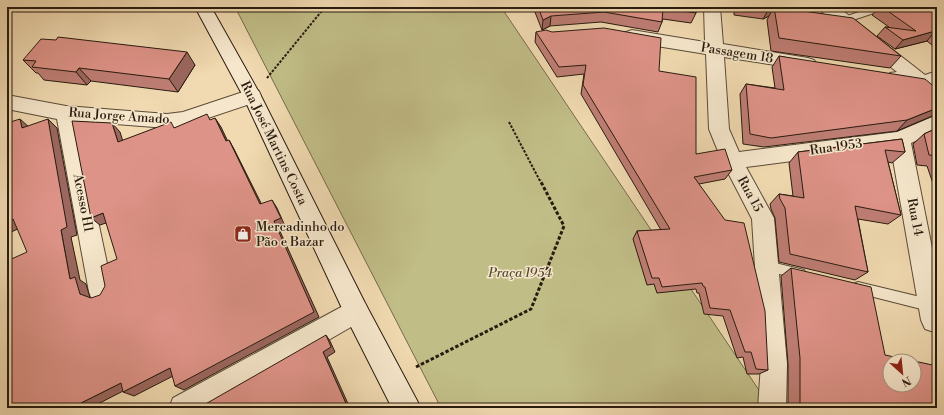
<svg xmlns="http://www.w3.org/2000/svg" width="944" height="415" font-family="'Libre Bodoni',serif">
<rect width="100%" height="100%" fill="#f1dab1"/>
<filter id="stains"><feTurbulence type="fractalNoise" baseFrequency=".005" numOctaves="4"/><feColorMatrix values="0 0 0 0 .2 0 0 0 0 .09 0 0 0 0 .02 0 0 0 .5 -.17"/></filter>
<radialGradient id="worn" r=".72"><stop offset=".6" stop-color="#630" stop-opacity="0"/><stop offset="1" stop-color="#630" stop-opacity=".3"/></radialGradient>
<path fill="#c1bd87" stroke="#746c4b" d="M235,7H501L771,408H441Z"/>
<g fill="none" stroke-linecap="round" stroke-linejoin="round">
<defs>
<path id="lane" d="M874,7H887L886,9L844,23L840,20L841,18Z
M767,261L800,269L804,270L806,274L804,278L800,279L767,271L763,270L761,266L763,262Z
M858,282L937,301V313L854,292L852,288L854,284Z"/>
<path id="street" d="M704,7H720L723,44L808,58L814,60L817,64L814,68L808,70L724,57L729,129L739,152L897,132L937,115V131L911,143L937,273V331L934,332L925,329L921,320L891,148L746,167L774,218L787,364L786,408H758L761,364L752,219L722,161L709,129L706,54L632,42L626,40L623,36L626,32L632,30L705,42Z
M819,7H838L925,75L937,71V85L922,89L890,83L888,78L890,73L897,72L821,11Z
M252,89L259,91L261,96L259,101L184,126L167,128L77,121L113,292L110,300L101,303L92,300L89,292L57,119L7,109V95L66,106L167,114L183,112Z
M356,299L365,303L368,311L365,319L210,408H169L173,398Z"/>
<path id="secondary" d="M195,7H211L261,96L365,303L421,408H392L347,319L243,96Z"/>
</defs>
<use href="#lane" stroke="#5a4b38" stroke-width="2"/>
<use href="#street" stroke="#5a4b38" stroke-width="2"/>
<use href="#secondary" stroke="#281b0f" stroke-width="2"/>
<path stroke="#281b0f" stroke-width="2" stroke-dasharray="2.5 1.5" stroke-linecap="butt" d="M267,78L325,7
M509,122L540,181"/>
<path stroke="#281b0f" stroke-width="3" stroke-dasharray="3.5 2" stroke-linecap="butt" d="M416,367L531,309L564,226L540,180"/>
<use href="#lane" fill="#f6e7cc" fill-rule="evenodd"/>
<use href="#street" fill="#f6e7cc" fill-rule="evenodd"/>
<use href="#secondary" fill="#f6e7cc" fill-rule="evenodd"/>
</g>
<path fill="#bf7e75" stroke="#281b0f" d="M533,7H696V13L691,23L663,19L662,22L658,32L601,22L550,26L542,30Z
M734,7H787L785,8L901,56L890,68L771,51L767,20L769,16L763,19L734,15Z
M879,7H937V44L932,45L927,41L895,49L877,36L885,27H889L872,15Z
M536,32L659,71L696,154L732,170L725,179L699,184L768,370L759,374H747L743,357L737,358L723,316L704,314L699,293H697L696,289L657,293L654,284L647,285L633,239L637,231L661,230L581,94L584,74L557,77L535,42Z
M779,56L937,89V114L897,131L764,147L743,144L740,94L746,84L775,88L772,67Z
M23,60L195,65L178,92L91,81L87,85L44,80L38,73H36Z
M937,128V195L927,166L917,165L913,144L924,134Z
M902,139L905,152L892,163L888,162L901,215L888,224L858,219L868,272L855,280L779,262L775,218L771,209L770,204L779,194L793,196L789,163L798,152Z
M791,268L885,355L937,408H788V364L781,276Z"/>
<path fill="#9b675f" stroke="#281b0f" d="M770,7H774L769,16L763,19Z
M774,7H787L775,13Z
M551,16L550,26L542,30L543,20Z
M935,31L927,41L895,49L903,40Z
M937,40V44L932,45Z
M187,52L195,65L178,92L169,79Z
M79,68L91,81L87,85L76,72Z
M937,108V114L897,131L907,120Z
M215,118L221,127L232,150L226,141Z
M20,119L30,128H22Z
M48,119L57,128L77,235L71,237L80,280L86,284L91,301L80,294L70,279L61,230Z
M112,123L120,132L126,151L118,142Z
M229,140L234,149L265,211L260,204Z
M272,200L277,208L285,226L279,229L319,317L184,390L175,386L274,221Z
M103,213L112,221L100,225L91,218Z
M13,219L24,226L7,234V221Z
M326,335L330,341L335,352L327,357L350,408H348L323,352Z
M170,368L179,373L134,396L123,392Z
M121,383L131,387L90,408H73V407Z"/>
<path fill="#de9388" stroke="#281b0f" d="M538,7H696V13L663,8L662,22L604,12L551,16L543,20Z
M774,7L853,18L901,56L779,38Z
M882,7H937V33L935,31L903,40L885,27L916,31Z
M604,28L661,38L659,71L696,77V154L725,149L732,170L694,177L725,220L744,223L765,311L768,370L756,369L751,352H745L730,310L710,308L705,287L703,286L702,283L662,287L659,278H652L637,231L670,229L583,85L586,65L559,67L536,32L546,30L552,32Z
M58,37L187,52L169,79L79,68L76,72L32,67L36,61L23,60L41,39L56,40Z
M779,56L925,79L937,89V108L907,120L771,138L750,134L746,84L784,90Z
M207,114L210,120L215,118L226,141L229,140L260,204L272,200L281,218L274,221L314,312L175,386L170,368L123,392L121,383L73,407V408H7V261L27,252L13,219L7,221V123L20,119L22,128L48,119L67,227L61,230L70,279L75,277L80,294L91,298L100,295L105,286L101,266L117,259L103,213L91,218L72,121L112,123L118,142L171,122L174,128Z
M937,128V156L929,155L924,134Z
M902,139L905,152L885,150L901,215L855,206L868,272L790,254L785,208L780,199L779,194L804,198L798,152Z
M791,268L871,287L885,355L913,361H890V385H914V361L937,366V408H800L798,405L800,404V358Z
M326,335L331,347L323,352L348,408H180V406H202Z"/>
<defs>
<symbol id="shop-square" viewBox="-11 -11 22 22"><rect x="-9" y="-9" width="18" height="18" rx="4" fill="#8f2418" stroke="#f6e7cc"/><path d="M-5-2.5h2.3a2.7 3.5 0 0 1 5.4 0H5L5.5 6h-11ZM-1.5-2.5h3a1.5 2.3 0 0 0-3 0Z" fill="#fff"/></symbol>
</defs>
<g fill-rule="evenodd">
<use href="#shop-square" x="233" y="224" width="20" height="20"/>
</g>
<g text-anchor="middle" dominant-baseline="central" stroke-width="3" stroke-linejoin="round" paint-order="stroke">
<g font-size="13" fill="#281b0f" stroke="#f6e7cc">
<text transform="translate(737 53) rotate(9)">Passagem 18</text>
<text transform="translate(119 116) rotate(4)">Rua Jorge Amado</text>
<text transform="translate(274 143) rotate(64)">Rua José Martins Costa</text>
<text transform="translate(836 147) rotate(-8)">Rua 1953</text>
<text transform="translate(750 194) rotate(61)">Rua 15</text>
<text transform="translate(83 203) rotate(79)">Acesso H1</text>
<text transform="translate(915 217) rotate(79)">Rua 14</text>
</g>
<g font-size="13" fill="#281b0f" stroke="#f6e7cc" text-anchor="start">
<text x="256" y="227">Mercadinho do<tspan x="256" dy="15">Pão e Bazar</tspan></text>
</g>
<g font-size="13" font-style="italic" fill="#564c33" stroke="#f6e7cc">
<text x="520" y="273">Praça 1954</text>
</g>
</g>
<rect width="944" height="415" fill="none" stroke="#f1dab1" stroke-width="24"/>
<rect x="8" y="8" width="928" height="399" fill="none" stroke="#281b0f" stroke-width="2"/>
<rect x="12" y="12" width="920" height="391" fill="none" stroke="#281b0f"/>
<g transform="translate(902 373) rotate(153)"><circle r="19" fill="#f6e7cc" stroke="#a49580"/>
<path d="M0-3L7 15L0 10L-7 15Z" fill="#8f2418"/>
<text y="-6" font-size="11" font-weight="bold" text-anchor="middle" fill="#281b0f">N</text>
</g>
<rect width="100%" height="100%" filter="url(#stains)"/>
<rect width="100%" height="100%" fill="url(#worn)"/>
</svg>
